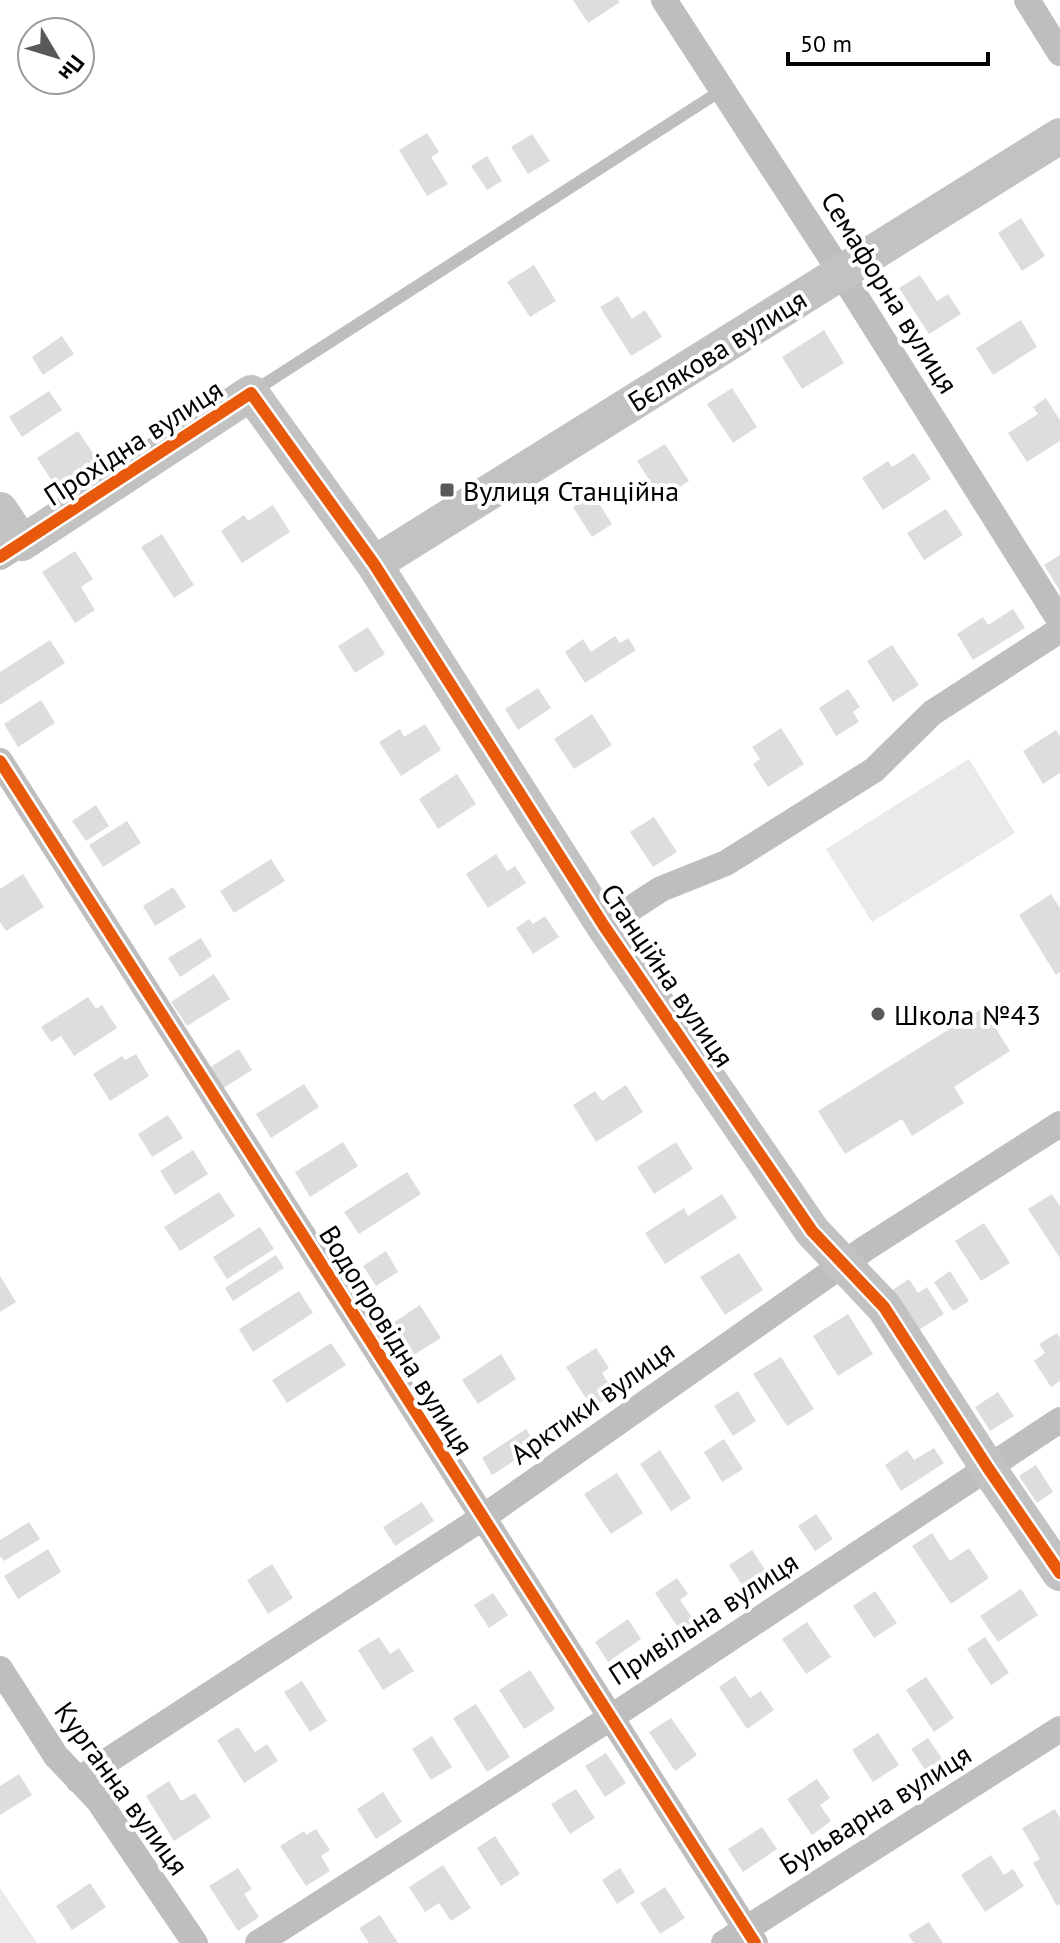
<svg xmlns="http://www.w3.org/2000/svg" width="1060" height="1943" font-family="'PT Sans',sans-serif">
<rect width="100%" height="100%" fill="#fff"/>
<path fill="#eaeaea" d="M969,759L1015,833L872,922L826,849Z
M0,1888L37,1943H0Z"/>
<path fill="#ddd" d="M573,0H618L620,2L588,23Z
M427,133L439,152L431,157L448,184L427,196L399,150Z
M532,134L550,161L528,174L511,147Z
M487,156L502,181L487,190L471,166Z
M1021,218L1045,256L1022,271L998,233Z
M534,265L556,301L530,317L507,282Z
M920,275L937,301L948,294L961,314L929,334L899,288Z
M618,296L632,319L645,310L662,337L631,356L600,307Z
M1021,320L1037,347L993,375L976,348Z
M824,330L844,363L802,389L782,357Z
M62,336L74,354L43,375L32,357Z
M732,388L757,427L733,443L707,404Z
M49,391L62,410L22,437L9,417Z
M1046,398L1060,420V441L1027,462L1008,433L1038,414L1033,407Z
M78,431L97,459L56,487L37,458Z
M665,444L689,481L662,499L637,461Z
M914,453L931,479L883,510L862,478L888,461L892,467Z
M593,494L612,524L592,537L573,507Z
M273,505L290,532L242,563L221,531L244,515L248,521Z
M946,509L963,535L924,560L907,533Z
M162,534L194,585L174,598L141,547Z
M75,551L93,579L81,587L95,610L75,623L42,572Z
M1060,555V591L1044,565Z
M1013,609L1025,628L973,660L957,634L983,617L988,625Z
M368,627L385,654L355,673L338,646Z
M615,636L620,643L628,638L636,650L585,683L565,652L583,639L591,652Z
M50,640L65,663L0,705V672Z
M892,645L919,685L893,702L867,661Z
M538,688L551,708L518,730L505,709Z
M848,689L860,707L853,712L859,722L836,736L819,708Z
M41,700L55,723L18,747L4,724Z
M592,714L612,745L574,769L554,739Z
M425,724L441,750L401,776L379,742L400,729L404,737Z
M781,728L804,764L768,787L753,764L760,759L752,747Z
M1056,730L1060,736V773L1043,784L1023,751Z
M457,774L476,804L438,829L419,799Z
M96,805L109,826L86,841L72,821Z
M654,817L677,852L653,867L630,832Z
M127,821L141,843L103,867L89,845Z
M496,854L507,871L515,866L526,883L488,908L466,874Z
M271,859L285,881L234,913L220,891Z
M23,874L44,907L6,931L0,922V889Z
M173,887L186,907L155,926L143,906Z
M1051,894L1060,908V972L1056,975L1019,915Z
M545,916L559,937L533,954L516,928L529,919L533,924Z
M201,938L212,956L180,977L168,958Z
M214,974L230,999L187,1026L171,1002Z
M88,997L96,1009L102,1005L117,1028L74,1056L61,1036L51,1042L41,1027Z
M983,1008L1010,1051L954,1087L964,1103L912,1136L902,1119L845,1154L818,1111Z
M239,1049L252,1070L222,1089L209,1068Z
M136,1054L149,1076L110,1101L93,1074L122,1056L125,1060Z
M304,1084L319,1107L271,1138L256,1114Z
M626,1085L643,1112L596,1142L573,1105L595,1091L602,1101Z
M168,1115L183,1138L152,1157L138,1134Z
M343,1142L358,1166L310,1197L295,1172Z
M676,1142L693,1169L654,1194L637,1167Z
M193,1150L208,1174L175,1195L160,1171Z
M407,1172L421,1194L359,1234L344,1212Z
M219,1192L235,1216L180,1251L164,1227Z
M722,1194L737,1218L665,1264L645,1233L684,1208L688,1216Z
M1052,1194L1060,1206V1258L1028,1209Z
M984,1223L1010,1263L981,1281L955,1241Z
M260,1227L274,1249L227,1279L213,1257Z
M386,1251L398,1272L376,1286L363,1266Z
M739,1253L763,1290L725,1315L700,1277Z
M276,1255L284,1268L233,1301L225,1288Z
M950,1271L969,1301L953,1311L934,1282Z
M0,1276L16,1302L0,1312Z
M909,1279L918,1293L927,1287L944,1314L917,1331L891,1291Z
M299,1291L313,1313L253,1352L239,1329Z
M420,1305L441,1338L407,1359L387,1327Z
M848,1314L873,1354L838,1376L813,1336Z
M1057,1333L1060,1338V1381L1051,1387L1034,1361L1045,1353L1039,1344Z
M331,1343L346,1365L287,1403L272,1380Z
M596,1348L609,1368L602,1373L615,1393L592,1408L566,1367Z
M501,1354L516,1379L478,1404L462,1380Z
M781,1357L814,1409L787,1426L753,1374Z
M738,1391L756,1421L733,1436L714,1406Z
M998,1392L1014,1416L990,1431L975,1407Z
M526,1429L537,1446L492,1475L482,1458Z
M724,1439L743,1469L722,1482L704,1452Z
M934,1448L944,1463L901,1491L885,1465L907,1450L914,1460Z
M660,1450L691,1498L671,1511L640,1464Z
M1036,1465L1053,1492L1037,1503L1019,1476Z
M617,1473L643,1513L611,1534L584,1494Z
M422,1502L434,1521L395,1546L383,1527Z
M816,1514L833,1539L815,1551L798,1526Z
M29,1522L40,1539L4,1561L0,1556V1540Z
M932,1533L950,1561L969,1548L989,1578L951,1604L912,1546Z
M48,1549L61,1572L18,1599L4,1576Z
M752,1550L774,1583L751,1598L729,1565Z
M272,1564L293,1598L268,1614L247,1580Z
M677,1578L688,1594L680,1600L695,1622L681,1632L655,1593Z
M1021,1589L1038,1615L998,1642L980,1616Z
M875,1591L897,1623L874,1638L853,1606Z
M493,1593L508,1615L489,1628L474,1605Z
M628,1619L641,1639L608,1662L595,1642Z
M807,1622L831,1657L806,1674L782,1639Z
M379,1637L390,1654L399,1648L414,1671L383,1690L358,1650Z
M985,1637L1009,1673L991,1685L967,1649Z
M530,1670L555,1709L524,1729L499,1690Z
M735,1676L750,1698L761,1691L774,1710L747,1729L719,1687Z
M926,1677L954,1718L934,1732L906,1690Z
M302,1681L327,1721L310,1732L284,1692Z
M476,1704L510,1757L487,1772L453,1718Z
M671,1718L697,1755L675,1771L649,1732Z
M238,1727L255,1752L267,1744L278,1761L244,1783L217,1740Z
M878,1733L899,1765L873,1782L852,1750Z
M432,1736L452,1767L431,1780L412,1749Z
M928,1738L945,1763L928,1774L911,1749Z
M606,1753L626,1783L605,1797L585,1766Z
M19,1774L32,1795L0,1815V1786Z
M817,1779L830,1798L820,1805L831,1821L812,1835L787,1799Z
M169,1781L181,1801L195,1793L211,1817L174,1841L146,1796Z
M576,1789L595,1818L570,1834L551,1804Z
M383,1792L402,1822L376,1839L357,1809Z
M1055,1809L1060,1818V1904L1057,1906L1033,1863L1040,1859L1022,1828Z
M762,1827L777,1849L743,1872L728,1849Z
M316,1829L330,1850L321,1856L330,1871L306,1886L280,1846L304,1831L306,1835Z
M495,1836L520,1874L501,1886L477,1848Z
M991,1855L1004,1875L1013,1869L1024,1886L985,1912L961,1875Z
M443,1865L471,1908L451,1921L439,1903L425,1912L409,1887Z
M238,1868L252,1889L244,1894L259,1917L238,1931L209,1886Z
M620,1868L635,1892L617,1904L602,1880Z
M90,1883L106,1907L72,1930L56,1906Z
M665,1887L685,1918L660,1934L640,1903Z
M380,1915L398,1943H369L359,1928Z
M929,1922L943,1943H914L908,1935Z"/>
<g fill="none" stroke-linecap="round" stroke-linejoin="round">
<path stroke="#bebebe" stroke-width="12" d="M254,391L722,90"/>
<path stroke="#bebebe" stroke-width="26" d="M664,0L841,273L1060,621
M1027,0L1060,53
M0,557L22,543
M0,761L755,1943
M604,926L661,889L726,863L874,770L932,713L1060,630
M0,1669L56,1756L98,1800L195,1943
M78,1780L482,1518L866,1248L1060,1124
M258,1943L610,1718L1060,1420
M724,1943L1060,1729"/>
<path stroke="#c2c2c2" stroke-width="36" d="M0,510L22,543L251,393L374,564L604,926L812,1231L884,1307L988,1468L1060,1573
M374,564L1060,136"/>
<defs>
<path id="cycleway" d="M0,557L251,393L374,564L604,926L812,1231L884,1307L988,1468L1060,1573
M0,761L755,1943"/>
</defs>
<use href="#cycleway" stroke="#fff" stroke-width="17"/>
<use href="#cycleway" stroke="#e8590c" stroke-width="12"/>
</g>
<g fill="#595959" stroke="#fff" stroke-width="3">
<rect x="439" y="482" width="16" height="16" rx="4"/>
<circle cx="878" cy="1014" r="8"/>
</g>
<g text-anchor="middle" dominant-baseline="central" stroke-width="8" stroke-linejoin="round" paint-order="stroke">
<g font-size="28" fill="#000" stroke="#fff">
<text transform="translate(890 292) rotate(58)">Семафорна вулиця</text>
<text transform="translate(717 350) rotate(-32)">Бєлякова вулиця</text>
<text transform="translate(133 442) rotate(-33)">Прохідна вулиця</text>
<text transform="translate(668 975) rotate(56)">Станційна вулиця</text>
<text transform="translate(397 1340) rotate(58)">Водопровідна вулиця</text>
<text transform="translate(592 1402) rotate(-35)">Арктики вулиця</text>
<text transform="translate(703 1618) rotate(-33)">Привільна вулиця</text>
<text transform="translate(122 1788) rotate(54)">Курганна вулиця</text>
<text transform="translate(875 1809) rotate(-32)">Бульварна вулиця</text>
</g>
<g font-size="28" fill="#000" stroke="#fff" text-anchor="start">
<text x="463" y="490">Вулиця Станційна</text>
<text x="894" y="1014">Школа №43</text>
</g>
</g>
<g transform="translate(56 56) rotate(128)"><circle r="38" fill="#ffffff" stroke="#999999" stroke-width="2"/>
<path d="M0-6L14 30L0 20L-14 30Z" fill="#595959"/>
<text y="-12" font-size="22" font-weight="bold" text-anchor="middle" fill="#000000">Пн</text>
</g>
<path d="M788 52v12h200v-12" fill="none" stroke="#000000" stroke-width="4"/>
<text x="800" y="52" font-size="24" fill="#000000" stroke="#ffffff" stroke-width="6" paint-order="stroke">50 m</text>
</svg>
